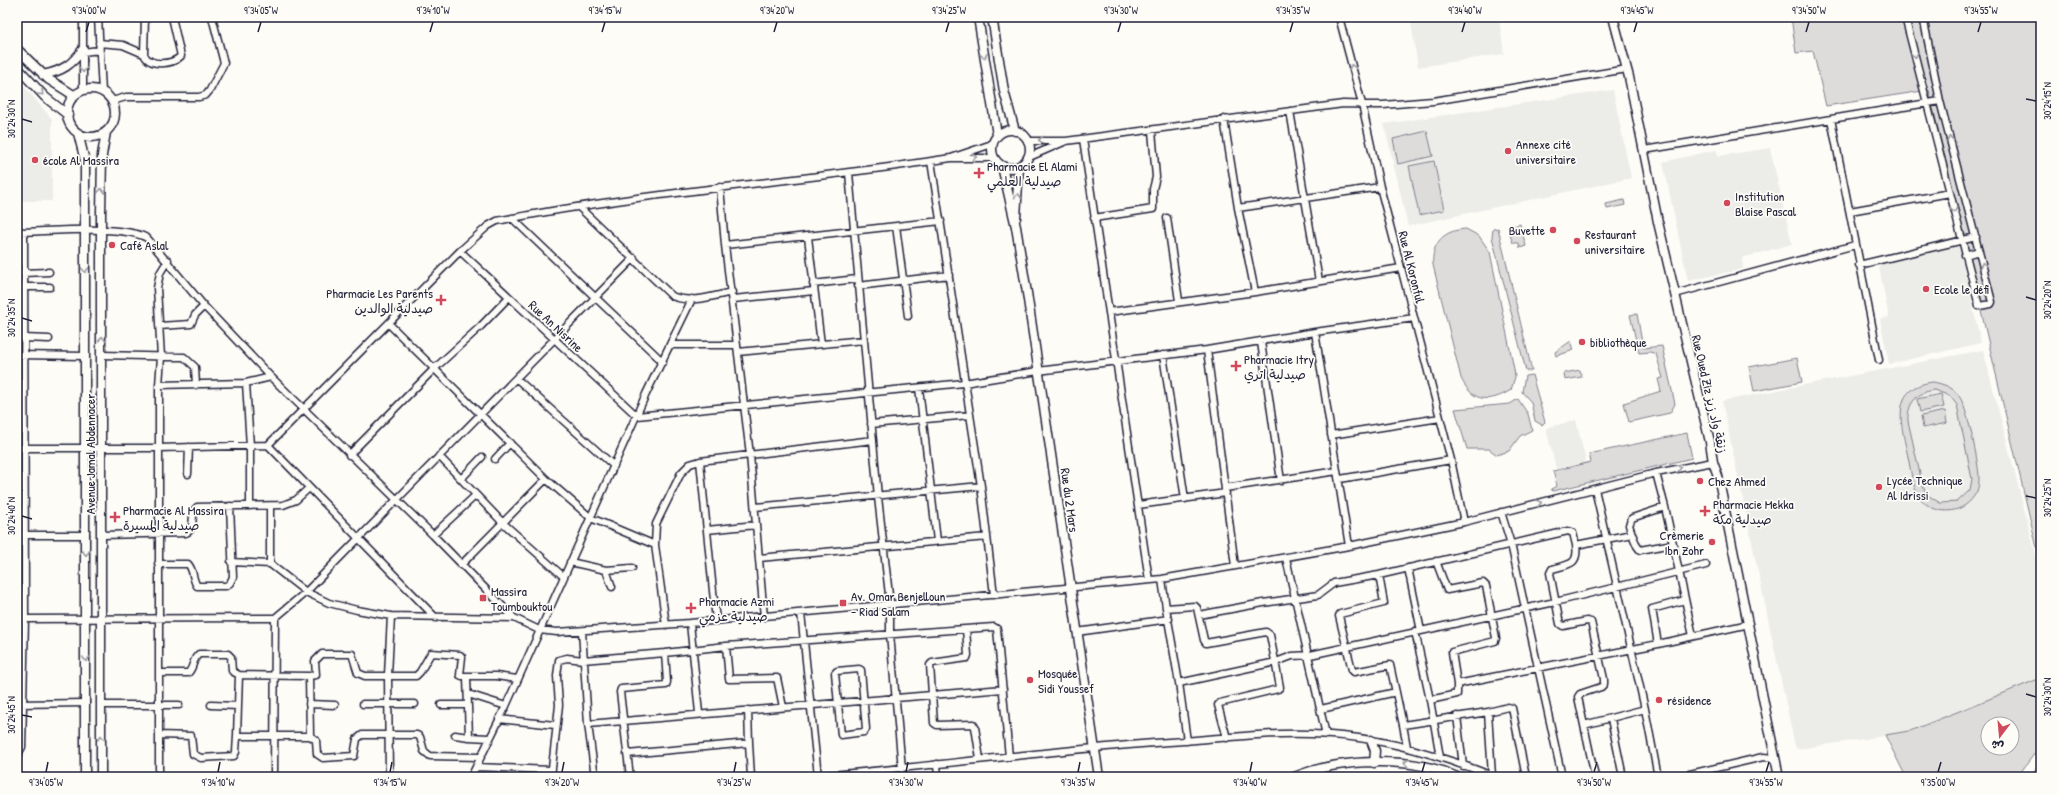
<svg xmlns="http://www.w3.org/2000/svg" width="2058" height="794" font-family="'Patrick Hand','Playpen Sans Arabic',sans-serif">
<rect width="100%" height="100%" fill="#fdfcf7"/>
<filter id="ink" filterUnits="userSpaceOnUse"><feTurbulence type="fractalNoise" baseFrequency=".025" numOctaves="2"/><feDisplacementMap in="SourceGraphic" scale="8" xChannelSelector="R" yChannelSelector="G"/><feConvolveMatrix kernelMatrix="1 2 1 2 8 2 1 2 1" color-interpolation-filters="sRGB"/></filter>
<g filter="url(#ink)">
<path fill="#ecece9" d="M1410,17H1499L1504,54L1418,67Z
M17,78L52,119V201H17Z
M1613,90L1631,178L1408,226L1384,124Z
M1770,148L1792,244L1742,258L1743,269L1688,281L1663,162L1716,150L1719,156Z
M1958,241L1981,343L1889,364L1880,319L1889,317L1878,262Z
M1983,350L2041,574V678L1910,732L1798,749L1795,746L1722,401Z
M1576,420L1586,462L1556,469L1546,428Z"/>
<path fill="#dddcdb" stroke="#807f8b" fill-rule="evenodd" d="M1791,17H2041V565L1929,90L1826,106L1813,51L1796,53Z
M1427,131L1433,156L1398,164L1393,139Z
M1434,161L1444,210L1419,215L1409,166Z
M1624,200L1625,205L1607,209L1606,204Z
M1520,224L1526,246L1520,248L1519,243H1513L1509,232L1510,227Z
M1498,228L1532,371H1526L1492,237L1493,229Z
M1466,229L1479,236L1490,252L1514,369L1515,377L1511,390C1490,403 1472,403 1461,378L1433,265C1431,243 1444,230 1466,229Z
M1637,314L1643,348L1662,346L1675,404L1670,413L1629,422L1624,403L1661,391L1658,379L1663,378L1656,354L1650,352L1639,353L1630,315Z
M1571,341L1574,350L1556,356L1555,352Z
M1797,358L1802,382L1754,391L1749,367Z
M1580,370L1582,377L1565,380L1564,373Z
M1532,375L1545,422L1542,425L1535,421L1531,402L1522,392L1525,376Z
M1933,382C1943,384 1953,387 1959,396C1967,406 1979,464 1979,478C1979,485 1978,491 1974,496C1962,515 1934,516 1920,498C1912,487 1911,470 1908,457C1902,427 1888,387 1933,382ZM1934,390L1950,396L1957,405L1972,479L1970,490L1957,502L1940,503L1926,494L1922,483L1908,421C1907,404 1917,392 1934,390Z
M1941,394L1944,407L1920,412L1917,399Z
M1518,399L1528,414L1532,430L1520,436L1509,451L1497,455L1489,449H1467L1455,409L1510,404Z
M1945,411L1947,423L1923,428L1921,416Z
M1687,433L1692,458L1553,491L1551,489L1557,486L1553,471L1591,462L1589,454Z
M2041,678V745L2017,777H1906L1885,735L1910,731ZM1988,724H2012V748H1988Z"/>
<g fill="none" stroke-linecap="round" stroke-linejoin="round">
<path stroke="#b2b2b7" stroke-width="15" d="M2038,777L2041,773"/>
<defs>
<path id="minor" d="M98,17L102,92
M145,17L144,54C149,67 172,65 181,56L172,17
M1339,17L1362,104L1380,187L1451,460L1464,522
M1905,17L1979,306L1991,304L1992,302L1940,101L1923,17
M99,43L123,45L144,54
M83,52L99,50
M83,91V17
M112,101L126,97H199L206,95L210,90L224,63L212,17
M1290,111L1319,281
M1224,119L1238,208L1255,292
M1831,119L1879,360
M1083,139L1149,580
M1066,141L1343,104L1383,105L1433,101L1627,69
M992,144L951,158H994
M1644,150L1940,101
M1027,158L1066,141H1027
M931,161L981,486L994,595
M849,173L878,497L890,604V634L902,769
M720,187L725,245L750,455L764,617
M580,208L672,296C690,304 713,296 732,292
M1238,208L1380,187
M1850,211L1950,193
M512,218L663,362
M1094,218L1153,209V189L1156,177L1152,131
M1167,218L1179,301
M896,226L908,316
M17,232C47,232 124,224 147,238L204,306L271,377L433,535L514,618L539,630L557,632L690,623L1162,579L1349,546L1464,522L1656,473L1713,462
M808,237L821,344
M725,245L941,221
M460,251L637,416L964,383L1038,371L1207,350L1315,332L1414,318
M1965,255L1979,251
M1859,265L1976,237
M23,273L49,272
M813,284L857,279
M858,286L949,275
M23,287H50
M1675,294L1855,245
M733,299L814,291
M1109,312L1255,292L1401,268
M389,324L546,479L591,518L655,545L666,625
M159,326L191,324L195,315L204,306
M1315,332L1349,546
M23,338L49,339
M1261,342L1281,481
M671,345H737
M1207,350L1235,566
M738,352L864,340
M17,355L85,356
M102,355L184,357L195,367L196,385
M1163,355L1185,499
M517,379L614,466
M159,385L246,383
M919,388L937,541
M871,424L970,415
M1331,435L1440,418
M268,445L436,618
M17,448H159L268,445L460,251L488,226L497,221C647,191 800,182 951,158
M349,455L434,369L481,326L509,297
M439,456L503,523L564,577
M495,459L510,443
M700,461L716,621
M1656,473L1665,507
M188,474L189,447
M461,479L482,457
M1340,479L1451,460
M1225,488L1337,471
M1595,489L1645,709L1658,777
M1138,505L1226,493
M250,506V446L246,383L271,377
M755,507L981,486
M1501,512L1511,544L1562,777
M707,530L756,525
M1632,534L1637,546L1640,550L1673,544
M24,535H86
M102,535L186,533C197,528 189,513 197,507L283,505L296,500L309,488
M433,535L476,495
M655,545L656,524L681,473L690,464L700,461L873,440
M1576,545C1579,566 1568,564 1552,569L1550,573L1560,624L1563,626L1587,621L1591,622L1604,679V684L1601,687L1580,694L1578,697L1595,777
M759,558L987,537
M1286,558L1326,735
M1436,561L1447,590L1483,583L1486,586L1496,638L1495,641L1452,652L1457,684L1658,644L1749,624
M231,562L270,564L306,592L329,603L357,610L391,616L514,618
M570,562L606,570L612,587
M158,564H188C194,570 192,579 197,586H226L230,583L233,577L230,506
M270,564V506
M461,565L546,479
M1408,568L1421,631
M606,570L632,568
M1379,575L1384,603L1340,614L1339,616L1352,670L1354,672L1390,665L1403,725L1488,712L1508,707L1512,708L1526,777
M1162,579L1166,608L1195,606L1197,608L1204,640L1206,643L1266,632L1270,635L1280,687L1278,689L1220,703L1218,705L1227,738
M1166,608L1179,683L1187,741
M801,613L818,776
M1199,615L1263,603L1318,595L1334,583L1379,575L1568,531L1573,533L1576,545L1632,534L1629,525L1632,518L1665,507L1693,636
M25,619L275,618L306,592L634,258
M690,623L699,713
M966,629L968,655L967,658L932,663L930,665L934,723L937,725L973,724L975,727L980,759
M582,631L588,724L595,777
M1415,631L1430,700L1440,757
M1077,632L1169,619
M1658,644L1652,609L1685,600
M726,646L729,679L777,678L783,707
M859,669L861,670L866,729L864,732L841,735L835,673L837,671Z
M160,673H188C194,668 192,659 199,654H228L231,657L232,671L239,675L237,736
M239,675L309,676L310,736
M309,676L316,675L315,661L322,654H352L358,673L365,676H416L420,672L431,653L460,655L462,657L460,675L462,676H496L517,679
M467,677L469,737L489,738
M1179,683L1276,662L1292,656L1310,655L1555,602L1706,565
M468,694L506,706
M1430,700L1457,694V684
M17,704L86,703
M309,704L335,705
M363,704H415
M101,705H179
M211,705L238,706
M441,705H468
M1321,709L1396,692
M1488,712L1492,776
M1457,716L1463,766
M499,719L555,725
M1611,719L1623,777
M588,724L1003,689
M1403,725L1407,747
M1584,725L1645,709
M159,735L191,736L193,754L201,758L234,756L236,752L237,736H310L316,740L317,754L323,758L354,756L357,739L362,735H417L420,737L424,751L430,756L480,757
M455,735L469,737
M749,743L751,777
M627,754L749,743L748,710
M17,756L22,747L25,619L24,232
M937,764L938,777
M476,767L551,770
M159,777C159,646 159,516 159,385L161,357L157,288L160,273L168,260
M274,777L275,618
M389,777L388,675L391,616
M471,777L506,706L646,394L692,299
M551,777L559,705L557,676L559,660L567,658L583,660L665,653
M630,777L620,692L621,689L666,685L667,682L665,653L726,646L994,627L997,629L1009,757
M808,777C929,767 1048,750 1169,742C1216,739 1264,732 1312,734C1358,735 1404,745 1448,760C1463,765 1479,770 1494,777
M1677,777L1763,757L1775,758"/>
<path id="tertiary" d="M978,17L997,135
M992,17L1004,91L1015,131
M1613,17L1629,77L1658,222L1710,442L1713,462L1718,476L1779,777
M17,49L48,79L75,96
M17,67L45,97L68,115
M43,75C62,71 72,65 83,49
M67 113a24 24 0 1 1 48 0a24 24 0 1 1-48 0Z
M992 149a19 19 0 1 1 38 0a19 19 0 1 1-38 0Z
M78,133L85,161V777
M1002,166L1016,227L1027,293L1099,777
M1016,218L1019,166
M1371,740L1375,751L1374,763
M101,777V213L102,155L106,132
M1294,777C1340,758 1413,756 1457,777"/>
</defs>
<use href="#minor" stroke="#22223b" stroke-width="9"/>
<use href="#tertiary" stroke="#22223b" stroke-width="11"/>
<use href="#minor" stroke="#fdfcf7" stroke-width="6"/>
<use href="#tertiary" stroke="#fdfcf7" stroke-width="8"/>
</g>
<defs><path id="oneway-chevron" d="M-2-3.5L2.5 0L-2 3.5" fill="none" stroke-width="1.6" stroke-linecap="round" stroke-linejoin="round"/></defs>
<g stroke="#9a9aa2">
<use href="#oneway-chevron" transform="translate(1915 55) rotate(76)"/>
<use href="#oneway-chevron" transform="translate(984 56) rotate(81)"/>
<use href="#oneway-chevron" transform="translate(1352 67) rotate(-104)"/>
<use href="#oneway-chevron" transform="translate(83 70) rotate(90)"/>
<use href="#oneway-chevron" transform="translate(41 93) rotate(45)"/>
<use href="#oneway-chevron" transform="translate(1950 139) rotate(-104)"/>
<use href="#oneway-chevron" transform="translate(1041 140) rotate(179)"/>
<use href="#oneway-chevron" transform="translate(974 157) rotate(-1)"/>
<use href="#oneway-chevron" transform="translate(101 191) rotate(-90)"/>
<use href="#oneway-chevron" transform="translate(1018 196) rotate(-87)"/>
<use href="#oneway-chevron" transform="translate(1954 210) rotate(76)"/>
<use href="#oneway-chevron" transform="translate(1983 265) rotate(-105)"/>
<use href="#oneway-chevron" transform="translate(85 270) rotate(90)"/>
<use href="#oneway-chevron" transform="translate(102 339) rotate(-90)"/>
<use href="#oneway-chevron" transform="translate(1679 468) rotate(-12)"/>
<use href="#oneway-chevron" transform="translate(1539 503) rotate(-13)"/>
<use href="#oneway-chevron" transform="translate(86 553) rotate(90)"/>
<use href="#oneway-chevron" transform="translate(86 659) rotate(90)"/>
<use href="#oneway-chevron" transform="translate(101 738) rotate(-90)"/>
<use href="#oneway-chevron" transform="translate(1406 763) rotate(-174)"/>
</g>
</g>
<path fill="none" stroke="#22223b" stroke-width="1.5" d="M86,32L89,22M258,32L261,22M430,32L433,22M602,32L605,22M774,32L777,22M946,32L949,22M1118,32L1121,22M1290,32L1293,22M1462,32L1465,22M1634,32L1637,22M1806,32L1809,22M1978,32L1981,22M2026,99L2036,101M22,119L32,122M2026,297L2036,300M22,318L32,321M2026,496L2036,498M22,516L32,519M2026,694L2036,697M22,715L32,717M46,772L48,762M218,772L220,762M390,772L392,762M562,772L564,762M734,772L736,762M906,772L908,762M1078,772L1080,762M1250,772L1252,762M1422,772L1425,762M1594,772L1597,762M1766,772L1769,762M1938,772L1941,762"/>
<g fill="#d1495b" stroke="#fdfcf7" stroke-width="1.5">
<circle cx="1508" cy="151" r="4"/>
<circle cx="35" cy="160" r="4"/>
<path d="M977 167h4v4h4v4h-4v4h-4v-4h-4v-4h4z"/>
<circle cx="1727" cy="203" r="4"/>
<circle cx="1553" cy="230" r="4"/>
<circle cx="1577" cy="241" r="4"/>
<circle cx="112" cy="245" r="4"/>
<circle cx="1926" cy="289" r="4"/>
<path d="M439 294h4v4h4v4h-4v4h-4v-4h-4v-4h4z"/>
<circle cx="1582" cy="342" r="4"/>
<path d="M1234 360h4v4h4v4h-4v4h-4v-4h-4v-4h4z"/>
<circle cx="1700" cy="481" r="4"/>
<circle cx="1879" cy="487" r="4"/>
<path d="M1703 505h4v4h4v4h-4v4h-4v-4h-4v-4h4z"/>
<path d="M113 511h4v4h4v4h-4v4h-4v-4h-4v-4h4z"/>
<circle cx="1712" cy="542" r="4"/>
<rect x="479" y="594" width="8" height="8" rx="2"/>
<rect x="839" y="599" width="8" height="8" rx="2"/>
<path d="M689 602h4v4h4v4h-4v4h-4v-4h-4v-4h4z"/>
<circle cx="1030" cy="680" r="4"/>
<circle cx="1659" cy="700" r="4"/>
</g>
<g text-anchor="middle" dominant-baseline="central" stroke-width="3.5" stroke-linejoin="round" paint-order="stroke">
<g font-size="13" fill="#22223b" stroke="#fdfcf7" text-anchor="start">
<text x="1516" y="144">Annexe cité<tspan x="1516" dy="15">universitaire</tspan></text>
<text x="43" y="160">école Al Massira</text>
<text x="987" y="166">Pharmacie El Alami<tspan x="987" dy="15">صيدلية العلمي</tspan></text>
<text x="1735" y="196">Institution<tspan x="1735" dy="15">Blaise Pascal</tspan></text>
<text x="1545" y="230" text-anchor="end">Buvette</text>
<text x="1585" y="234">Restaurant<tspan x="1585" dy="15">universitaire</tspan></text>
<text x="120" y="245">Café Aslal</text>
<text x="1934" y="289">Ecole le défi</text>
<text x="433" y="293" text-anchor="end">Pharmacie Les Parents<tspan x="433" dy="15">صيدلية الوالدين</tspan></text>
<text x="1590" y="342">bibliothèque</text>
<text x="1244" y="359">Pharmacie Itry<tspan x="1244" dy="15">صيدلية اتري</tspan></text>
<text x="1887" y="480">Lycée Technique<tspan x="1887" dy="15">Al Idrissi</tspan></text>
<text x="1708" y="481">Chez Ahmed</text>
<text x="1713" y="504">Pharmacie Mekka<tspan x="1713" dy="15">صيدلية مكة</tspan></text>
<text x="123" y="510">Pharmacie Al Massira<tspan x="123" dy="15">صيدلية المسيرة</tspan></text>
<text x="1704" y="535" text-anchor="end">Crèmerie<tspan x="1704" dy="15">Ibn Zohr</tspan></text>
<text x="491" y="591">Massira<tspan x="491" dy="15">Toumbouktou</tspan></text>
<text x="851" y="596">Av. Omar Benjelloun<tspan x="851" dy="15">- Riad Salam</tspan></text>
<text x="699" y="601">Pharmacie Azmi<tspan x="699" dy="15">صيدلية عزمي</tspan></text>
<text x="1038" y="673">Mosquée<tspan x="1038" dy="15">Sidi Youssef</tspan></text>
<text x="1667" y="700">résidence</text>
</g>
<g font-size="13" fill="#22223b" stroke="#fdfcf7">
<text transform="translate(1412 267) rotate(76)">Rue Al Koronful</text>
<text transform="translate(556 326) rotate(43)">Rue An Nisrine</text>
<text transform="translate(1710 394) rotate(77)">Rue Oued Ziz زنقة واد زيز</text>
<text transform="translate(90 454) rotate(-90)">Avenue Jamal Abdennacer</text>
<text transform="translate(1070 500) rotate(82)">Rue du 2 Mars</text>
</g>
</g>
<rect width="2058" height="794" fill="none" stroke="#fdfcf7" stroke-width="44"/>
<g transform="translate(2000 736) rotate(196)"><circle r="19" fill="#fdfcf7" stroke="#a5a5ac"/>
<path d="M0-3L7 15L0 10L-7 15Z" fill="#d1495b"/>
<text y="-6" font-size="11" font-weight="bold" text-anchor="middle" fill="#22223b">ش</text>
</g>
<rect x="22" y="22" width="2014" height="750" fill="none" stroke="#22223b" stroke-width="1.5"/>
<g font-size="10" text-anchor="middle" fill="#22223b">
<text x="89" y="14">9°34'00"W</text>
<text x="261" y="14">9°34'05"W</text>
<text x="433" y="14">9°34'10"W</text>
<text x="605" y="14">9°34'15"W</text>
<text x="777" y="14">9°34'20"W</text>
<text x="949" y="14">9°34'25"W</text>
<text x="1121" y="14">9°34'30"W</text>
<text x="1293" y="14">9°34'35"W</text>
<text x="1465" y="14">9°34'40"W</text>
<text x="1637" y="14">9°34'45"W</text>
<text x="1809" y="14">9°34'50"W</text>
<text x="1981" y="14">9°34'55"W</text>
<text transform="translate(2047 101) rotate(-90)" y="4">30°24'15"N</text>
<text transform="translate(11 119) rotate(-90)" y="4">30°24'30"N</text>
<text transform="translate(2047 300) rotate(-90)" y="4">30°24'20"N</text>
<text transform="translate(11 318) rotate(-90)" y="4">30°24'35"N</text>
<text transform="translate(2047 498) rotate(-90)" y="4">30°24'25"N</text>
<text transform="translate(11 516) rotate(-90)" y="4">30°24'40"N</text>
<text transform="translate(2047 697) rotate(-90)" y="4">30°24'30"N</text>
<text transform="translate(11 715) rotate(-90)" y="4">30°24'45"N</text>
<text x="46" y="786">9°34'05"W</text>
<text x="218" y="786">9°34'10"W</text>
<text x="390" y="786">9°34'15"W</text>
<text x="562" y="786">9°34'20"W</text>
<text x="734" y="786">9°34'25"W</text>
<text x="906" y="786">9°34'30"W</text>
<text x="1078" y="786">9°34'35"W</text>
<text x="1250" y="786">9°34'40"W</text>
<text x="1422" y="786">9°34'45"W</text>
<text x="1594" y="786">9°34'50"W</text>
<text x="1766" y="786">9°34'55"W</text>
<text x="1938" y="786">9°35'00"W</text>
</g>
</svg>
